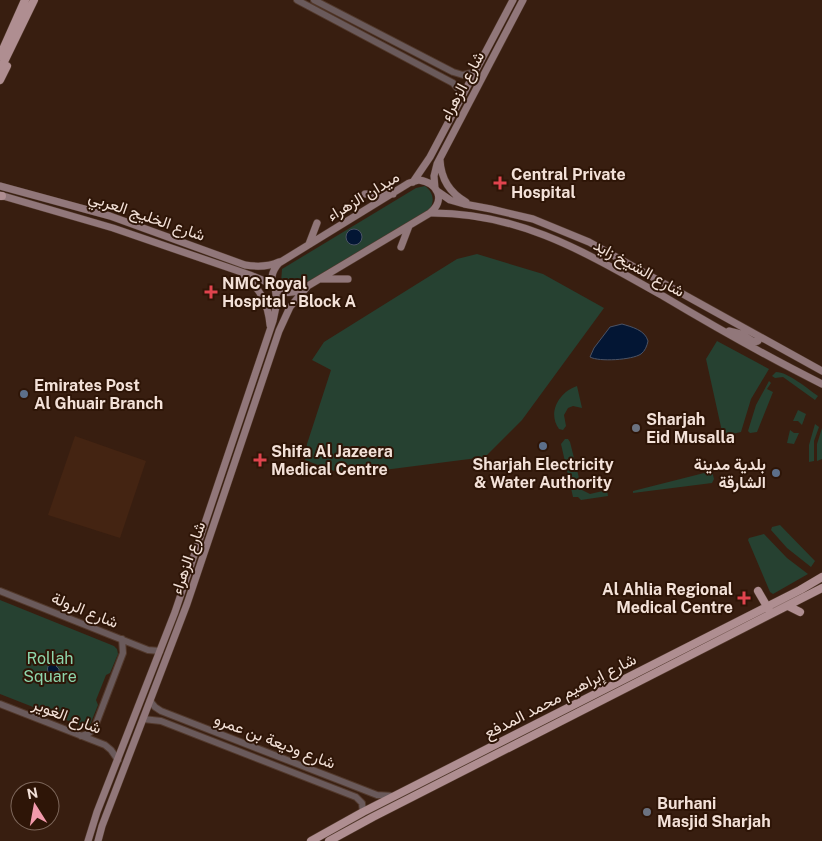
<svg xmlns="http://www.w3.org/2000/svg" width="822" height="841" font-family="'Public Sans',Vazirmatn,sans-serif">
<rect width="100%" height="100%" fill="#381e10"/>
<path fill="#442412" d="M75,436L146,461L120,538L48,515Z"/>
<path fill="#264131" d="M425,186C433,192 435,200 430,209L298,289L285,286L281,283L282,269L416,188Z
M477,254L543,274L604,308L522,420L485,457L345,475L305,460L307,444L331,370L312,360L324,342L457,259Z
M717,341L769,369L751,399L741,432L723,436L706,359Z
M776,372C788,372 808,389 818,396L815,400L783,377L775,378L772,376Z
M769,381L771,383L767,389L773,392L757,432L750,433L748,431L756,405Z
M577,386L582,408L573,406L568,408L564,415L566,426L563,430L559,429C547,413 559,392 577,386Z
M798,410L806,414L802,425L798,421H793Z
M815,424L819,427L814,441V461L809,462V445Z
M822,428V459L817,461V444Z
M790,430L794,433H799L794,444L787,443Z
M565,439H568L570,442L582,490L590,494L607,490L608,496L581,500L578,497H573L561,444Z
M712,471L714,479L712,483L633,493V491Z
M780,525L815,561L811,567L787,548L771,530L772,527Z
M764,534L787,558L808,574L773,594L770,592L748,540L749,538Z
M0,600L114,646L117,649L118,654L110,673L106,675L96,700L98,705L89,727H84L0,694Z"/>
<path fill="#031634" stroke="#4b5365" d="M346 237a8 8 0 1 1 16 0a8 8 0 1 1-16 0Z
M622,324C632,327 645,330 648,341C647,346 645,351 641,354C632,360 599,362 590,357L594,348L610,327Z
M52,662H58L56,666L59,669V672L54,673L52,676C46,672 46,666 52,662Z"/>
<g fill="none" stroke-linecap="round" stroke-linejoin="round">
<defs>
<path id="tertiary" d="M297,0L453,83L459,90L460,99
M314,0L453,72L463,75L475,72
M0,591L148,650L160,651
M150,701L155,707L161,711L377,795L393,796
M0,704L105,745L111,750L118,760
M143,719L161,721L356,797L362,803L363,812
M81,736L88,734L94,729L123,653L122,639"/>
<path id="secondary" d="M440,160C441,179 450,193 466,202
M419,180C438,183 446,200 430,213L301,290C278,299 262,282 279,263L409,183Z
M413,182L430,157L513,0
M0,186L110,216L245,265C257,267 268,267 279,262
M435,188L434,176L437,164L523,0
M437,191L450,200L464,204L491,209L533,219L589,242L822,371
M365,194H393
M0,195L113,228L250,275L274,285
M430,213C520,212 588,254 663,296C715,327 768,357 822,384
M309,244L317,223
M401,247L409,226
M243,275C260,288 268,303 270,325
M321,279H348
M729,331L741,334L754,342L758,341V337
M88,841L97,812L175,612L273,321L277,302L275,287
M98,841L102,826L187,604L279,331L290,307L307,287"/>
<path id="primary" d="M0,56L25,0
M0,70L34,0
M0,80L7,66
M0,196H2
M758,591L769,610
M788,606L800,612
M311,841L363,812L800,590L822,577
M329,841L373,817L822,588"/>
</defs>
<use href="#tertiary" stroke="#52392c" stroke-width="8"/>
<use href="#secondary" stroke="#52392c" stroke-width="8"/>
<use href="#primary" stroke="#52392c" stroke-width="9"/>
<use href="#tertiary" stroke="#6a5a5b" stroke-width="6"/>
<use href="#secondary" stroke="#91777a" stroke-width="7"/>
<use href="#primary" stroke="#af8e91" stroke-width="8"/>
</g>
<g fill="#e0444e" stroke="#2e1507" stroke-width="2">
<path d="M497.5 175.5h5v5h5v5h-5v5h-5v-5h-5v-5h5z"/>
<path d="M208.5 284.5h5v5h5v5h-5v5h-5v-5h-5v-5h5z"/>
<path d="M257.5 452.5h5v5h5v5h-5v5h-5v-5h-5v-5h5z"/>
<path d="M741.5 590.5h5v5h5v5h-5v5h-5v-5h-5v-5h5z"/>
</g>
<g fill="#5c6f8a" stroke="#2e1507" stroke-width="2">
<circle cx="24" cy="394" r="5"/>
<circle cx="543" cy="446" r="5"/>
<circle cx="776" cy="473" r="5"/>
</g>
<g fill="#6b7280" stroke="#2e1507" stroke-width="2">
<circle cx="636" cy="428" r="5"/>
<circle cx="647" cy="812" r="5"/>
</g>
<g text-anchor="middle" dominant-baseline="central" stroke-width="4" stroke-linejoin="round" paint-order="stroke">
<g font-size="16" fill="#f3e1d8" stroke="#2e1507">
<text transform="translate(462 86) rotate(-62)">شارع الزهراء</text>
<text transform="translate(363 196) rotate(-31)">ميدان الزهراء</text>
<text transform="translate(147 216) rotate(19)">شارع الخليج العربي</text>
<text transform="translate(639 268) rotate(29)">شارع الشيخ زايد</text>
<text transform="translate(188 558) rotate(-71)">شارع الزهراء</text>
<text transform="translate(85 610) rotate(22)">شارع الرولة</text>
<text transform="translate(560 696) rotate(-27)">شارع إبراهيم محمد المدفع</text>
<text transform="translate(67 716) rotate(21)">شارع الغوير</text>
<text transform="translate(275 741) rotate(21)">شارع وديعة بن عمرو</text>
</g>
<g font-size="16" font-weight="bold" fill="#f3e1d8" stroke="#2e1507" text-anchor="start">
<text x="511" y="174">Central Private<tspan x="511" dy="18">Hospital</tspan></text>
<text x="222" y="283">NMC Royal<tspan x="222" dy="18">Hospital - Block A</tspan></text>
<text x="34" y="385">Emirates Post<tspan x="34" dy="18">Al Ghuair Branch</tspan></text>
<text x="646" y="419">Sharjah<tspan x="646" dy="18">Eid Musalla</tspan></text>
<text x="271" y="451">Shifa Al Jazeera<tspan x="271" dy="18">Medical Centre</tspan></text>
<text x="543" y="464" text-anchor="middle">Sharjah Electricity<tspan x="543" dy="18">&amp; Water Authority</tspan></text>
<text x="766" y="464" text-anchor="end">بلدية مدينة<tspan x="766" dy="18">الشارقة</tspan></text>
<text x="733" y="589" text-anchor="end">Al Ahlia Regional<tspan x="733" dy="18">Medical Centre</tspan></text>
<text x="657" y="803">Burhani<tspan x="657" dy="18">Masjid Sharjah</tspan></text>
</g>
<g font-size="16" fill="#8ed6ac" stroke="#2e1507">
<text x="50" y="658">Rollah<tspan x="50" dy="18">Square</tspan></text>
</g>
</g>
<g transform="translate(35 806) rotate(349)"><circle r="24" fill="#2e1507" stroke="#7d675b"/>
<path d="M0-4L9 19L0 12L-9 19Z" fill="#f29aac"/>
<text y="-8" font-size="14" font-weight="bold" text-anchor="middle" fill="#f3e1d8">N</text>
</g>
</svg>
